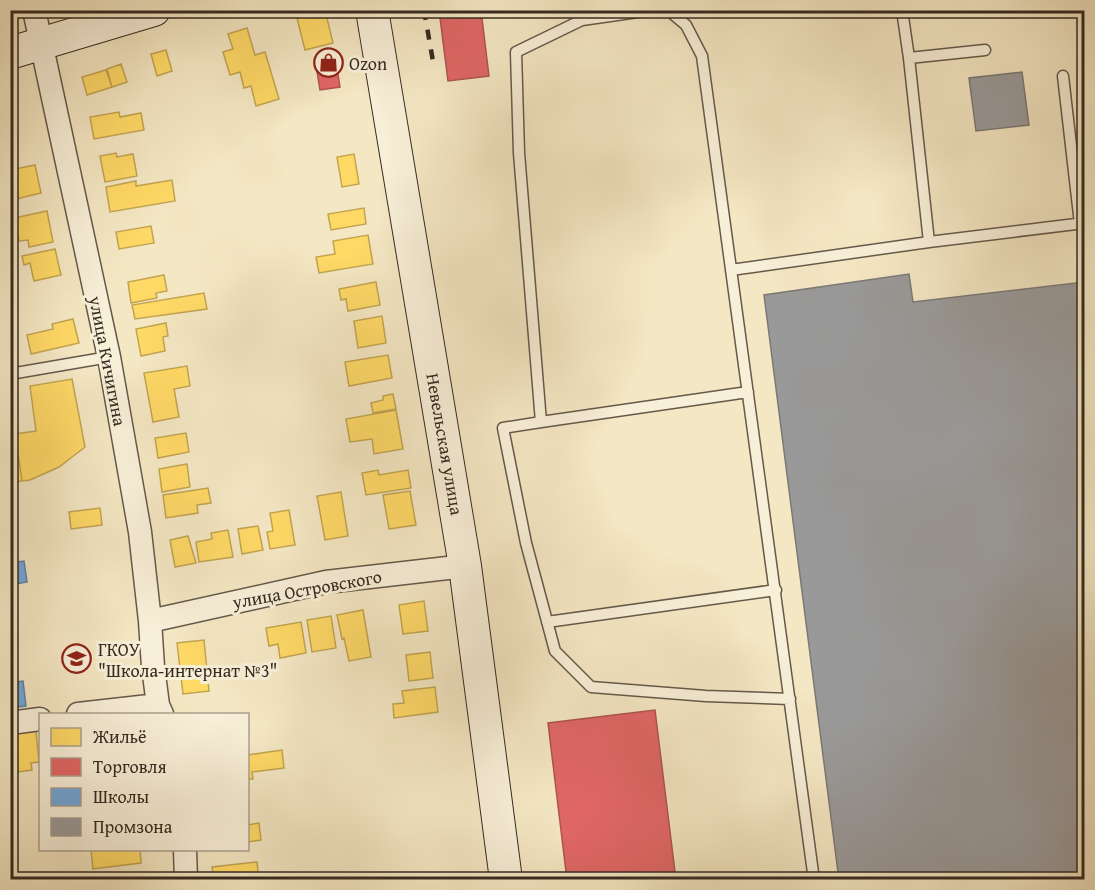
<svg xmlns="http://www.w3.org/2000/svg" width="1095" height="890" font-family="'Gentium Book Plus',serif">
<rect width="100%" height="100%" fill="#f4e7c3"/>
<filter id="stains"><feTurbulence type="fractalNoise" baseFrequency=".00333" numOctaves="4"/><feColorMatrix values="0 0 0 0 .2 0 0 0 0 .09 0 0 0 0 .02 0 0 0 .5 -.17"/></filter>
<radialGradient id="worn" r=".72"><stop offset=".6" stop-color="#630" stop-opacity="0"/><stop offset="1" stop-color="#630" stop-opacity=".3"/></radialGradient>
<path fill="#ffd966" stroke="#c2a451" stroke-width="1.5" d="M295,10H325L333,43L305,50Z
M247,28L255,55L265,52L279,99L256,106L251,86L244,88L240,72L230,75L223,52L233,49L228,34Z
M166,50L172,71L157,76L151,54Z
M121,64L127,82L112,87L107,69Z
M106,70L112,87L87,95L82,77Z
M119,112L120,117L141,113L144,130L94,139L90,117Z
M116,153L117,157L133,154L137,176L105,182L100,156Z
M354,154L359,184L342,187L337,157Z
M35,165L41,193L16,199L10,170Z
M172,180L175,201L110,212L106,187L136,181V186Z
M364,208L366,224L331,230L328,214Z
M47,211L53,242L29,247L28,240L19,241L14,218Z
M151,226L154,243L119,249L116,232Z
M368,235L373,264L319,273L316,257L335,254L333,241Z
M55,249L61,275L34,281L30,263L24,265L22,256Z
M164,275L167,291L156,293L157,298L131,303L128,282Z
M376,282L380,305L348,311L346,299L341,300L339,289Z
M204,293L207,309L135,319L132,305Z
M382,316L386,343L358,348L354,321Z
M73,319L79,343L31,354L27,335L53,329L52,324Z
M166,323L168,336L163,337L165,351L141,356L136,329Z
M388,355L392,378L349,386L345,362Z
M187,366L190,386L174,389L179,417L153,422L144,373Z
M72,379L85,447L59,467L30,480L22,481L15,434L36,431L30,386Z
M393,394L396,409L373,413L371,403L383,400V396Z
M396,410L403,449L374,454L372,439L350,442L346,419Z
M186,433L189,452L158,458L155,438Z
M15,434L22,481L10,483V435Z
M187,464L190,487L162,492L159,469Z
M378,470L379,475L408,470L411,488L366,495L362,473Z
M208,488L211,503L197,505L198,513L166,518L163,495Z
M410,491L416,525L389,529L383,495Z
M341,492L348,536L325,540L317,496Z
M100,508L102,525L71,529L69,512Z
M289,510L295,545L270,549L267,532L273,531L270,513Z
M258,526L263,550L242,554L238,529Z
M228,530L233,557L199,562L196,542L212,539L211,533Z
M188,536L196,563L175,567L170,540Z
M424,601L428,631L403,634L399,605Z
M363,610L371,657L349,661L344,638L342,639L337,615Z
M331,616L336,648L312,652L307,620Z
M301,622L306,653L280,658L278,644L269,646L266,628Z
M204,640L209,691L183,694L177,643Z
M430,652L433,678L409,681L406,655Z
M435,687L438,712L394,718L393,704L404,703L402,691Z
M36,731L39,762L31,763L32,770L18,772L14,734Z
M282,750L284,768L252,772L253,779H248V755Z
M259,823L261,840L248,842V825Z
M91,850H140L141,863L93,869Z
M257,862L259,880H214L212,867Z
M123,873L124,880H111L110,875Z"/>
<path fill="#e06666" stroke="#ad5451" stroke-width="1.5" d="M439,10H481L489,76L448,81Z
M335,55L340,87L320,90L315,59Z
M655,710L676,880H567L548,723Z"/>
<path fill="#6fa8dc" stroke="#5e82a4" stroke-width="1.5" d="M24,561L27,582L10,585V563Z
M23,681L26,706L10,708V683Z"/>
<path fill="#999" stroke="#7b7875" stroke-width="1.5" d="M1022,72L1029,125L976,131L969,78Z
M909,274L913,302L1084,282V880H839L764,295Z"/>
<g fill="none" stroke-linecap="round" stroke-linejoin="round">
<defs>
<path id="lane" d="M652,10L582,20L516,52L519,153L541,422L748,392
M668,10L686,25L702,56L814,880
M902,10L909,58L929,242L1084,223
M909,58L985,50
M1063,76L1080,224
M731,270L929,242
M10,374L109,357
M541,422L503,428L526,543L555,651L591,687L706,696L790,699
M547,622L776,590"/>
<path id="street" d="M34,10L109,357L140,532L150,621L153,667L158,705L162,714
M150,621L326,582L465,566
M78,714L158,705
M10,723L40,719
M185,850L186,880"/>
<path id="secondary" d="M372,10L465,566L506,880
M10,53L154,10"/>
</defs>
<use href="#lane" stroke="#65594a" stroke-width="13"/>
<use href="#street" stroke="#65594a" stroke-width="25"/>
<use href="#secondary" stroke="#352a21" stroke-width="34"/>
<use href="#lane" stroke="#f8efd8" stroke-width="10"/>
<use href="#street" stroke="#f8efd8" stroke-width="22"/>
<use href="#secondary" stroke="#f8efd8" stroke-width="32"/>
<path stroke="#352a21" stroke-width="4.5" stroke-dasharray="10 10" stroke-linecap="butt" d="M424,10L434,67"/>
</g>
<defs>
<symbol id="shop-ring" viewBox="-11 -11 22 22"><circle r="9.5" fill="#f8efd8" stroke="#8f2418" stroke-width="1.5"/><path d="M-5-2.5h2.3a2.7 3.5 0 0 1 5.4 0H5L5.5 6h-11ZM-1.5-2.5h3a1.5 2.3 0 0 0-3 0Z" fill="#8f2418"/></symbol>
<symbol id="school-ring" viewBox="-11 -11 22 22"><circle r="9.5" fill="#f8efd8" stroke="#8f2418" stroke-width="1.5"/><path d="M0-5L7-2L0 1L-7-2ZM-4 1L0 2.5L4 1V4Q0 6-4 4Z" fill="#8f2418"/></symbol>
</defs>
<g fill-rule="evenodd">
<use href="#shop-ring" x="312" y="46" width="33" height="33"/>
<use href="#school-ring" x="60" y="642" width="33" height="33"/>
</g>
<g text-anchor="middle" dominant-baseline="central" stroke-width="6" stroke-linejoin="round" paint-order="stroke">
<g font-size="18" fill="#352a21" stroke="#f8efd8" text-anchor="start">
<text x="349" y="63">Ozon</text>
<text x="98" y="649">ГКОУ<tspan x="98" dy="21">"Школа-интернат №3"</tspan></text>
</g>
<g font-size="18" fill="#352a21" stroke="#f8efd8">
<text transform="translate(108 361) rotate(79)">улица Кичигина</text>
<text transform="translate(445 444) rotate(80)">Невельская улица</text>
<text transform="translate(307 589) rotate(-10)">улица Островского</text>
</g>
</g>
<rect width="1095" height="890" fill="none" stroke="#f4e7c3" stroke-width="36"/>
<rect x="12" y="12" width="1071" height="866" fill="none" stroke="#352a21" stroke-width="3"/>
<rect x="18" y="18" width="1059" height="854" fill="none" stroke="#352a21" stroke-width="1.5"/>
<rect x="39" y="713" width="210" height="138" fill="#f8efd8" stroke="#aaa08f" stroke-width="1.5"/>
<rect x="51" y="728" width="30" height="18" fill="#ffd966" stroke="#aaa08f" stroke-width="1.5"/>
<text x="93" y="743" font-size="18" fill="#352a21">Жильё</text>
<rect x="51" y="758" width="30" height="18" fill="#e06666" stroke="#aaa08f" stroke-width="1.5"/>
<text x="93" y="773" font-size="18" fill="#352a21">Торговля</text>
<rect x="51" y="788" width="30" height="18" fill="#6fa8dc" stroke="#aaa08f" stroke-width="1.5"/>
<text x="93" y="803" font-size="18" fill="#352a21">Школы</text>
<rect x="51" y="818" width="30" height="18" fill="#999999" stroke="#aaa08f" stroke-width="1.5"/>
<text x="93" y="833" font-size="18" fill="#352a21">Промзона</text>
<rect width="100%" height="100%" filter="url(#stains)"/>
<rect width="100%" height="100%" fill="url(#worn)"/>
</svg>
